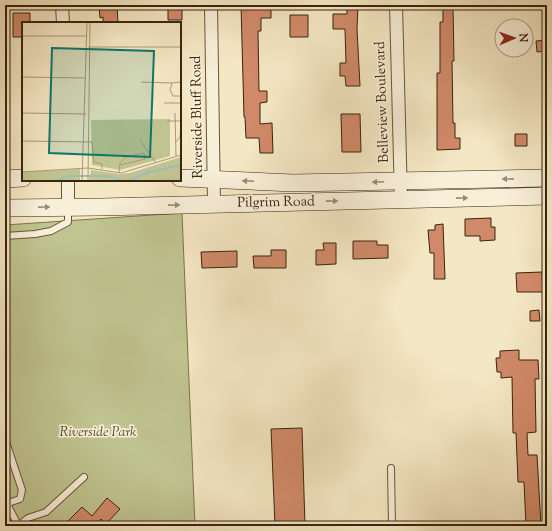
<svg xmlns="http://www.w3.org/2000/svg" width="552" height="531" font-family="'Sorts Mill Goudy',serif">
<rect width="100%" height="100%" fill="#f4e7c3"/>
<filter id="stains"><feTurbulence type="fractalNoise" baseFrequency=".005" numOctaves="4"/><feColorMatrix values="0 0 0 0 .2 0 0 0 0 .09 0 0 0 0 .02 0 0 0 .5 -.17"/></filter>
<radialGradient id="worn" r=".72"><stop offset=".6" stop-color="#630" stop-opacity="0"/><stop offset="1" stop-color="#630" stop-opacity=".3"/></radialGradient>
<path fill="#c0c490" stroke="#7c744f" d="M182,213L195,526H5V225Z"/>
<path fill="#d18a69" stroke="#39240e" d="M117,5L118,23H103V17L100,18L99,6Z
M168,5L182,6V20H168Z
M241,5H271V18H261V31H258L259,91H267V102L260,103V124L272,123L273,153H260L259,138H246L245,117H244Z
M347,5H358L357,29L360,86H346L345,76H340V63H346L345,29H333V14H347Z
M443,5H453L454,61H452L453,123H455V138H460V149L437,150V73H440V22H443Z
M13,13H30V23H23V37H13Z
M290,15H308V37H290Z
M547,40V51L537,52L536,41Z
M341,114H360L361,152H342Z
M515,134H527V146H515Z
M491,218V227H495V240L480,241V236H465V219Z
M443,224L445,279H434V253H430L428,230H435V225Z
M353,241H377V245H388V258L353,259Z
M323,243H336V264L316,265V250H324Z
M271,250H286V268H254L253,256H271Z
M237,251V267L202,268L201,252Z
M542,272L543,292H517L516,273Z
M539,310L540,321H530V311Z
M519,350V360H538L539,379H535L536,432L527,433L528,455H537L541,526H526L524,482H518L516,433H513L512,377L501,378V372H497L496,358H500V351Z
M302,428L305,526H275L271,429Z
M107,498L120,509L106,524L101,519L95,526H63L82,507L92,516Z"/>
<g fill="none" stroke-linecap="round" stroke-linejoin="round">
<defs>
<path id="lane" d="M5,236L35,234L51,231L68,222V209
M5,439L22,490L20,499L5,504
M391,468L392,526
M7,504L18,525
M18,526L28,518L46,512L84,477"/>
<path id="street" d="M62,5L63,23
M211,5L214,204
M396,5L401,199
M68,180V207"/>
<path id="secondary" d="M180,178L293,183L547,178
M5,179L23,178
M5,208L101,207L547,196"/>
</defs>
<use href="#lane" stroke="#68553b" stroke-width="8"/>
<use href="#street" stroke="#68553b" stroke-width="14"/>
<use href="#secondary" stroke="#39240e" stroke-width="18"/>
<use href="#lane" stroke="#f8efd8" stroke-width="6"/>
<use href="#street" stroke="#f8efd8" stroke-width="12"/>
<use href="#secondary" stroke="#f8efd8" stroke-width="17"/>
</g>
<defs><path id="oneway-solid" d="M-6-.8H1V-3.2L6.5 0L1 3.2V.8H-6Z"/></defs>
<g fill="#988a73">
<use href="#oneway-solid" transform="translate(508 179) rotate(179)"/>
<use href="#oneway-solid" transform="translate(248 181) rotate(-177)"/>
<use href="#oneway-solid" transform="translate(378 182) rotate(178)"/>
<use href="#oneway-solid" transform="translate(462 198) rotate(-1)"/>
<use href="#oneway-solid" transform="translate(332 201) rotate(-1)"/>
<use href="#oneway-solid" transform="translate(174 205) rotate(-1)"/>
<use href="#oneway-solid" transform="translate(44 207) rotate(-1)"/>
</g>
<g text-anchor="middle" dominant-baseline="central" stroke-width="3.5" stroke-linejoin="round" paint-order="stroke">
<g font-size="14" fill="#39240e" stroke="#f8efd8">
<text transform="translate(383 102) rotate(-92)">Belleview Boulevard</text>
<text transform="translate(198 117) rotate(-91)">Riverside Bluff Road</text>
<text transform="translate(276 203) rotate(-1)">Pilgrim Road</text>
</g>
<g font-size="14" font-style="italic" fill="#5b4c2e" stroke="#f8efd8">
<text x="98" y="433">Riverside Park</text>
</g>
</g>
<g transform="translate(22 22)">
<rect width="159" height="159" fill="#f4e7c3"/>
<path d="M148,97V134L98,148L70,143L69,98ZM159,135V159H67L69,148L97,152L108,151ZM58,147V159H0V150Z" fill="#c0c490"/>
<path fill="none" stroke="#9cbfb7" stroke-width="2" d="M32,159L48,154H84L104,159M106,159L127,150L159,143"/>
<path fill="none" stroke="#a9997b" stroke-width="1" d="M0,14H64M66,25H159M0,55L64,56M119,60L150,61M159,60L150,61L148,68L151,74H159M142,81H159V92M0,91L64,92M153,91L154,134M145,99H159M118,118L134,141M0,119L70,120L72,140L80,142V147M154,120L158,115L159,103M0,150L66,146L99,151L159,133M97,151L98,141L104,135L122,131L123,137L98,143M60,159L65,0M66,159L68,0"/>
<path fill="#0f766e" fill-opacity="0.15" stroke="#0f766e" stroke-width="2" d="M30,26L132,29L128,135L27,131Z"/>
<rect width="159" height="159" fill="none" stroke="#39240e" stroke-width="2"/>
</g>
<rect width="552" height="531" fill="none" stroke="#f4e7c3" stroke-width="20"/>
<rect x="6" y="6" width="540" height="519" fill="none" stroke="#39240e" stroke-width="2"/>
<rect x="10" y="10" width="532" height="511" fill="none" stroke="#39240e"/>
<g transform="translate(514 38) rotate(88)"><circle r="19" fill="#f8efd8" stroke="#ac9e87"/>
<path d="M0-3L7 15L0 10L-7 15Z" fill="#8f2418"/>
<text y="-6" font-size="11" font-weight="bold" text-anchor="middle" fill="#39240e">N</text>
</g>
<rect width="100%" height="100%" filter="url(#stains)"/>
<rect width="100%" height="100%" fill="url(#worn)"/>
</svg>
